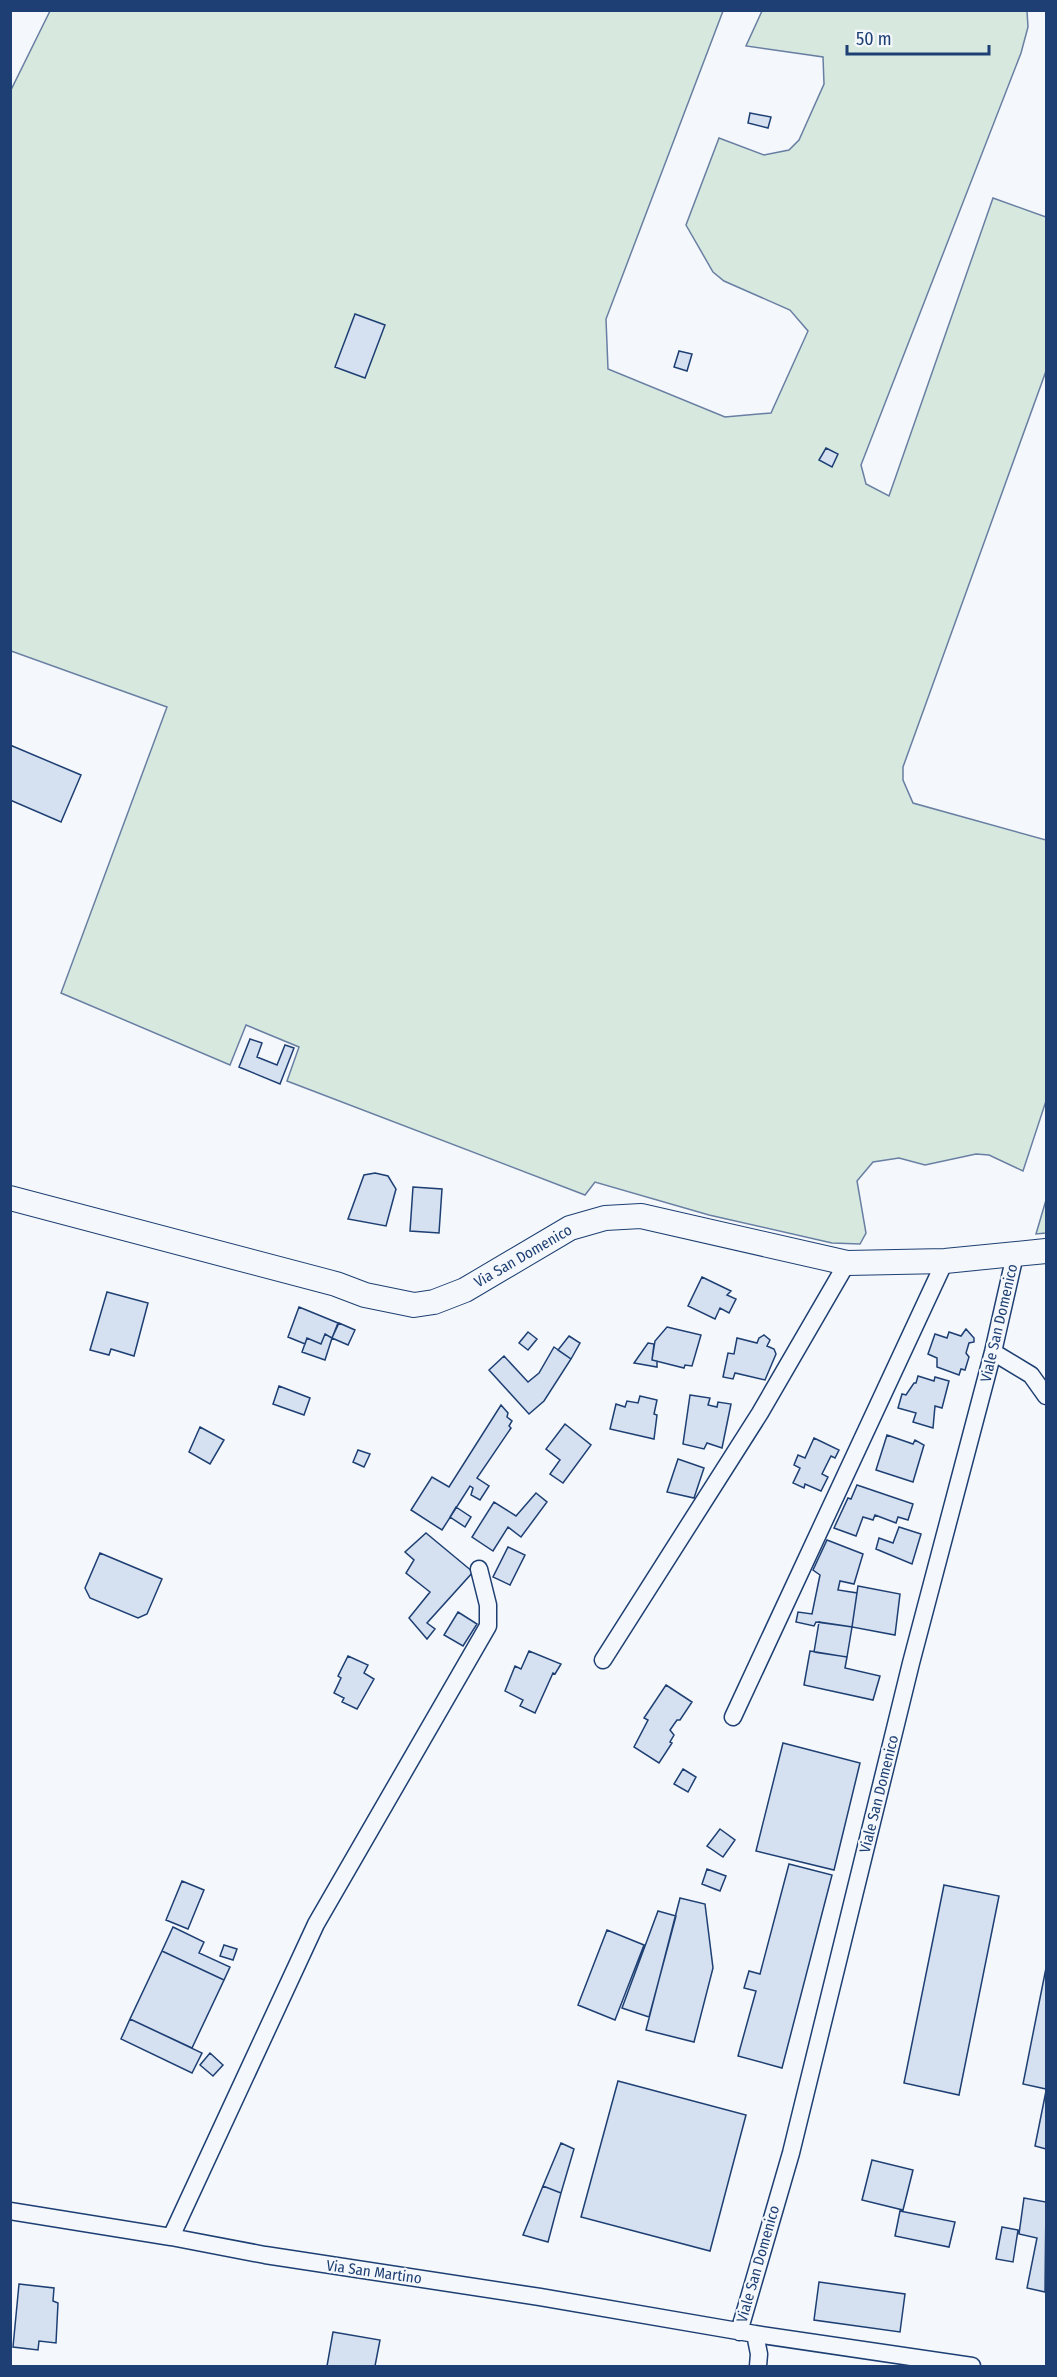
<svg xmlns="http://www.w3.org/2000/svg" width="1057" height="2377" font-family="'Fira Sans Condensed',sans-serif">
<rect width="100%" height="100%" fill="#f4f7fb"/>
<path fill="#d7e8df" stroke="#687fa3" stroke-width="1.5" d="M50,11H723L606,319L608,369L725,417L771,413L808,331L790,310L724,281L713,272L686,225L719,138L764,155L789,150L799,140L824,84L823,57L746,46L762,11H1027L1028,27L1021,53L861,465L866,484L889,496L993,198L1046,217V371L903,767V780L913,803L1046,840V1101L1023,1171L989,1155L976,1154L925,1165L899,1158L873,1162L857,1181L866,1233L860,1244L832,1243L709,1215L595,1182L585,1195L287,1081L299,1047L246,1025L230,1065L61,993L167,707L11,651L10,92Z
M1046,1200V1233L1036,1234Z"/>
<path fill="#d5e0f0" stroke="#1d3f73" stroke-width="1.5" d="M750,113L771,117L768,128L748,123Z
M355,314L385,325L365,378L335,367Z
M679,351L692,354L687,371L674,367Z
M826,448L838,454L832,467L819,460Z
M10,745L81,775L61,822L10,800Z
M250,1039L262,1043L257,1057L277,1065L285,1045L294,1048L280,1084L239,1067Z
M375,1173L388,1176L396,1189L386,1226L348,1219L364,1175Z
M413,1187L442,1189L439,1233L410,1231Z
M702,1277L731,1291L727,1295L736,1299L729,1313L720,1308L715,1319L688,1306Z
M107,1292L148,1303L134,1356L111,1349L109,1355L90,1350Z
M299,1307L338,1323L332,1338L325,1334L321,1344L307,1338L305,1344L288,1337Z
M339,1323L355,1330L348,1345L332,1338Z
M667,1327L701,1335L692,1366L685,1365L684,1368L652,1360L655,1341Z
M966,1329L974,1338V1342L969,1343L966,1353L969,1357L965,1370L961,1369L959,1375L937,1367V1358L928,1354L935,1334L947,1338L949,1332L961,1336Z
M528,1332L537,1339L528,1350L519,1343Z
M325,1334L332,1338L325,1360L302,1352L307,1338L321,1344Z
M764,1335L770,1340L767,1346L774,1349L776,1354L765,1380L735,1373L733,1379L723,1377L728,1353L734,1354L737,1338L757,1343L759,1338Z
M569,1336L580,1343L571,1359L558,1350Z
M648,1343L654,1344L652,1360L657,1361V1367L634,1363Z
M554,1347L571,1359L544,1401L529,1414L489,1370L504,1356L528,1382L539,1373Z
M918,1376L934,1381L935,1377L949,1381L942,1408L935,1406L933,1428L913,1422L916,1413L898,1408L902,1394L906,1395L914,1383H916Z
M279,1386L310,1398L304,1415L273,1404Z
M690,1395L710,1398L708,1405L717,1407L718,1402L731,1404L722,1448L707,1443L704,1449L683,1444Z
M640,1396L657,1400L654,1414L657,1415L654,1439L610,1429L616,1404L625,1407L627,1401L638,1403Z
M501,1405L508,1413L507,1417L512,1421L509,1426L511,1428L477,1478L489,1486L480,1500L471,1495L473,1488L470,1486L442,1530L411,1510L432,1477L449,1487Z
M565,1424L591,1445L563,1483L550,1474L560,1460L546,1449Z
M200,1427L224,1440L210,1464L189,1452Z
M887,1435L913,1444L915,1440L924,1445L913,1482L876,1470Z
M814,1438L839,1450L835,1458L831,1456L822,1474L828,1477L821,1491L805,1484L804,1488L793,1483L800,1468L794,1465L798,1455L805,1458Z
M358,1450L370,1454L364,1467L353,1462Z
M678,1459L704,1468L694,1498L667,1492Z
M857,1485L913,1504L908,1520L898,1517L896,1523L875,1515L873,1520L863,1517L856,1536L834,1528L848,1498L851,1499Z
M536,1493L547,1502L521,1537L508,1527L493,1551L472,1537L494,1502L516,1516Z
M456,1507L471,1517L465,1527L450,1517Z
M899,1527L921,1534L912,1564L876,1549L879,1538L893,1543Z
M426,1533L473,1572L427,1623L435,1629L427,1639L409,1618L430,1592L406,1573L414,1560L405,1552Z
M827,1540L863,1554L854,1584L840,1581L838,1590L857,1593L852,1627L816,1622L814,1626L796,1622L798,1612L812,1614L820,1575L813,1570Z
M508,1547L525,1555L510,1585L493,1577Z
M100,1553L162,1579L147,1614L138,1618L90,1598L85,1588Z
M858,1586L900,1594L895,1635L852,1627Z
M458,1612L477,1624L463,1646L444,1635Z
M819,1622L852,1627L847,1657L814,1652Z
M529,1651L561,1664L555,1674L553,1673L535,1713L520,1706L523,1700L505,1691L515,1666L521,1669Z
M810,1651L847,1657L845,1668L880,1676L873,1700L804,1685Z
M348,1656L368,1665L364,1673L374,1679L357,1709L342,1702L344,1698L334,1693L341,1678L338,1676Z
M666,1685L692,1702L680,1720H677L670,1730L674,1735L670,1742L672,1743L659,1763L634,1747L648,1720L644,1718Z
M783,1743L860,1763L834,1870L756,1851Z
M683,1769L696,1777L688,1792L674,1784Z
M720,1829L735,1840L723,1857L707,1846Z
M789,1864L832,1875L782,2068L738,2056L756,1991L744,1988L749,1971L760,1974Z
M707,1869L726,1876L720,1891L702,1884Z
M182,1881L204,1890L188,1929L166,1920Z
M944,1885L999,1896L959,2095L904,2083Z
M680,1898L705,1904L713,1968L694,2042L646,2030Z
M658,1911L676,1916L649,2017L622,2008Z
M173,1927L204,1942L199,1953L230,1967L224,1980L162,1951Z
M607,1930L644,1945L615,2020L578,2005Z
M224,1945L237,1949L233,1960L220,1956Z
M162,1951L224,1980L192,2048L130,2019Z
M1046,1968V2089L1023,2084Z
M130,2019L202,2053L192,2073L121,2039Z
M210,2053L223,2065L213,2076L200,2065Z
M618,2081L746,2115L710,2251L581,2217Z
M1046,2091V2149L1035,2146Z
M561,2143L574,2149L561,2193L543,2186Z
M872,2160L913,2170L903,2210L862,2200Z
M543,2186L561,2193L548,2242L523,2235Z
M1024,2198L1046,2202L1045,2292L1027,2288L1037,2238L1019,2234Z
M900,2211L955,2222L949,2247L895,2236Z
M1002,2227L1018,2230L1013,2262L996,2259Z
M819,2282L905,2294L900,2332L814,2320Z
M19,2284L54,2288L53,2301L58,2303L56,2343L39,2341L38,2350L13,2347Z
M333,2332L380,2340L375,2366H327Z"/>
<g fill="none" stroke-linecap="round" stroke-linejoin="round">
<defs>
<path id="street" d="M993,1352L1031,1375L1046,1396
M603,1660L760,1413L847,1263
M733,1717L945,1261
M10,2211L171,2237L265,2255L540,2297L755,2334L759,2354L758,2366
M171,2237L316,1924L488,1626V1605L479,1569
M739,2332L791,2153L911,1663L993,1352L1015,1255
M755,2334L972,2366"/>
<path id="secondary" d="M10,1198L336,1284L365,1295L414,1305L434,1302L465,1290L570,1228L605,1218L641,1216L847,1263L945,1261L1046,1251"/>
</defs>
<use href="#street" stroke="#1d3f73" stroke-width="19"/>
<use href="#secondary" stroke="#1d3f73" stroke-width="26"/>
<use href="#street" stroke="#f4f7fb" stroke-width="16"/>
<use href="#secondary" stroke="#f4f7fb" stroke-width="24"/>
</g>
<g text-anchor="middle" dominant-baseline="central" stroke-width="4.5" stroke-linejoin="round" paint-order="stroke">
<g font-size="15" fill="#1d3f73" stroke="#f4f7fb">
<text transform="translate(523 1256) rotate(-30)">Via San Domenico</text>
<text transform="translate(999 1323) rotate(-77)">Viale San Domenico</text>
<text transform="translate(879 1794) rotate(-76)">Viale San Domenico</text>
<text transform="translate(758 2264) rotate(-74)">Viale San Domenico</text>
<text transform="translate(374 2272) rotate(8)">Via San Martino</text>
</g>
</g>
<rect width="1057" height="2377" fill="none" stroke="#1d3f73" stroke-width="24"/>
<path d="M847 45v9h142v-9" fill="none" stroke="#1d3f73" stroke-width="3"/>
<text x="856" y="45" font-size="18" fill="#1d3f73" stroke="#f4f7fb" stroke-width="4.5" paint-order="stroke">50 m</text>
</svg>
